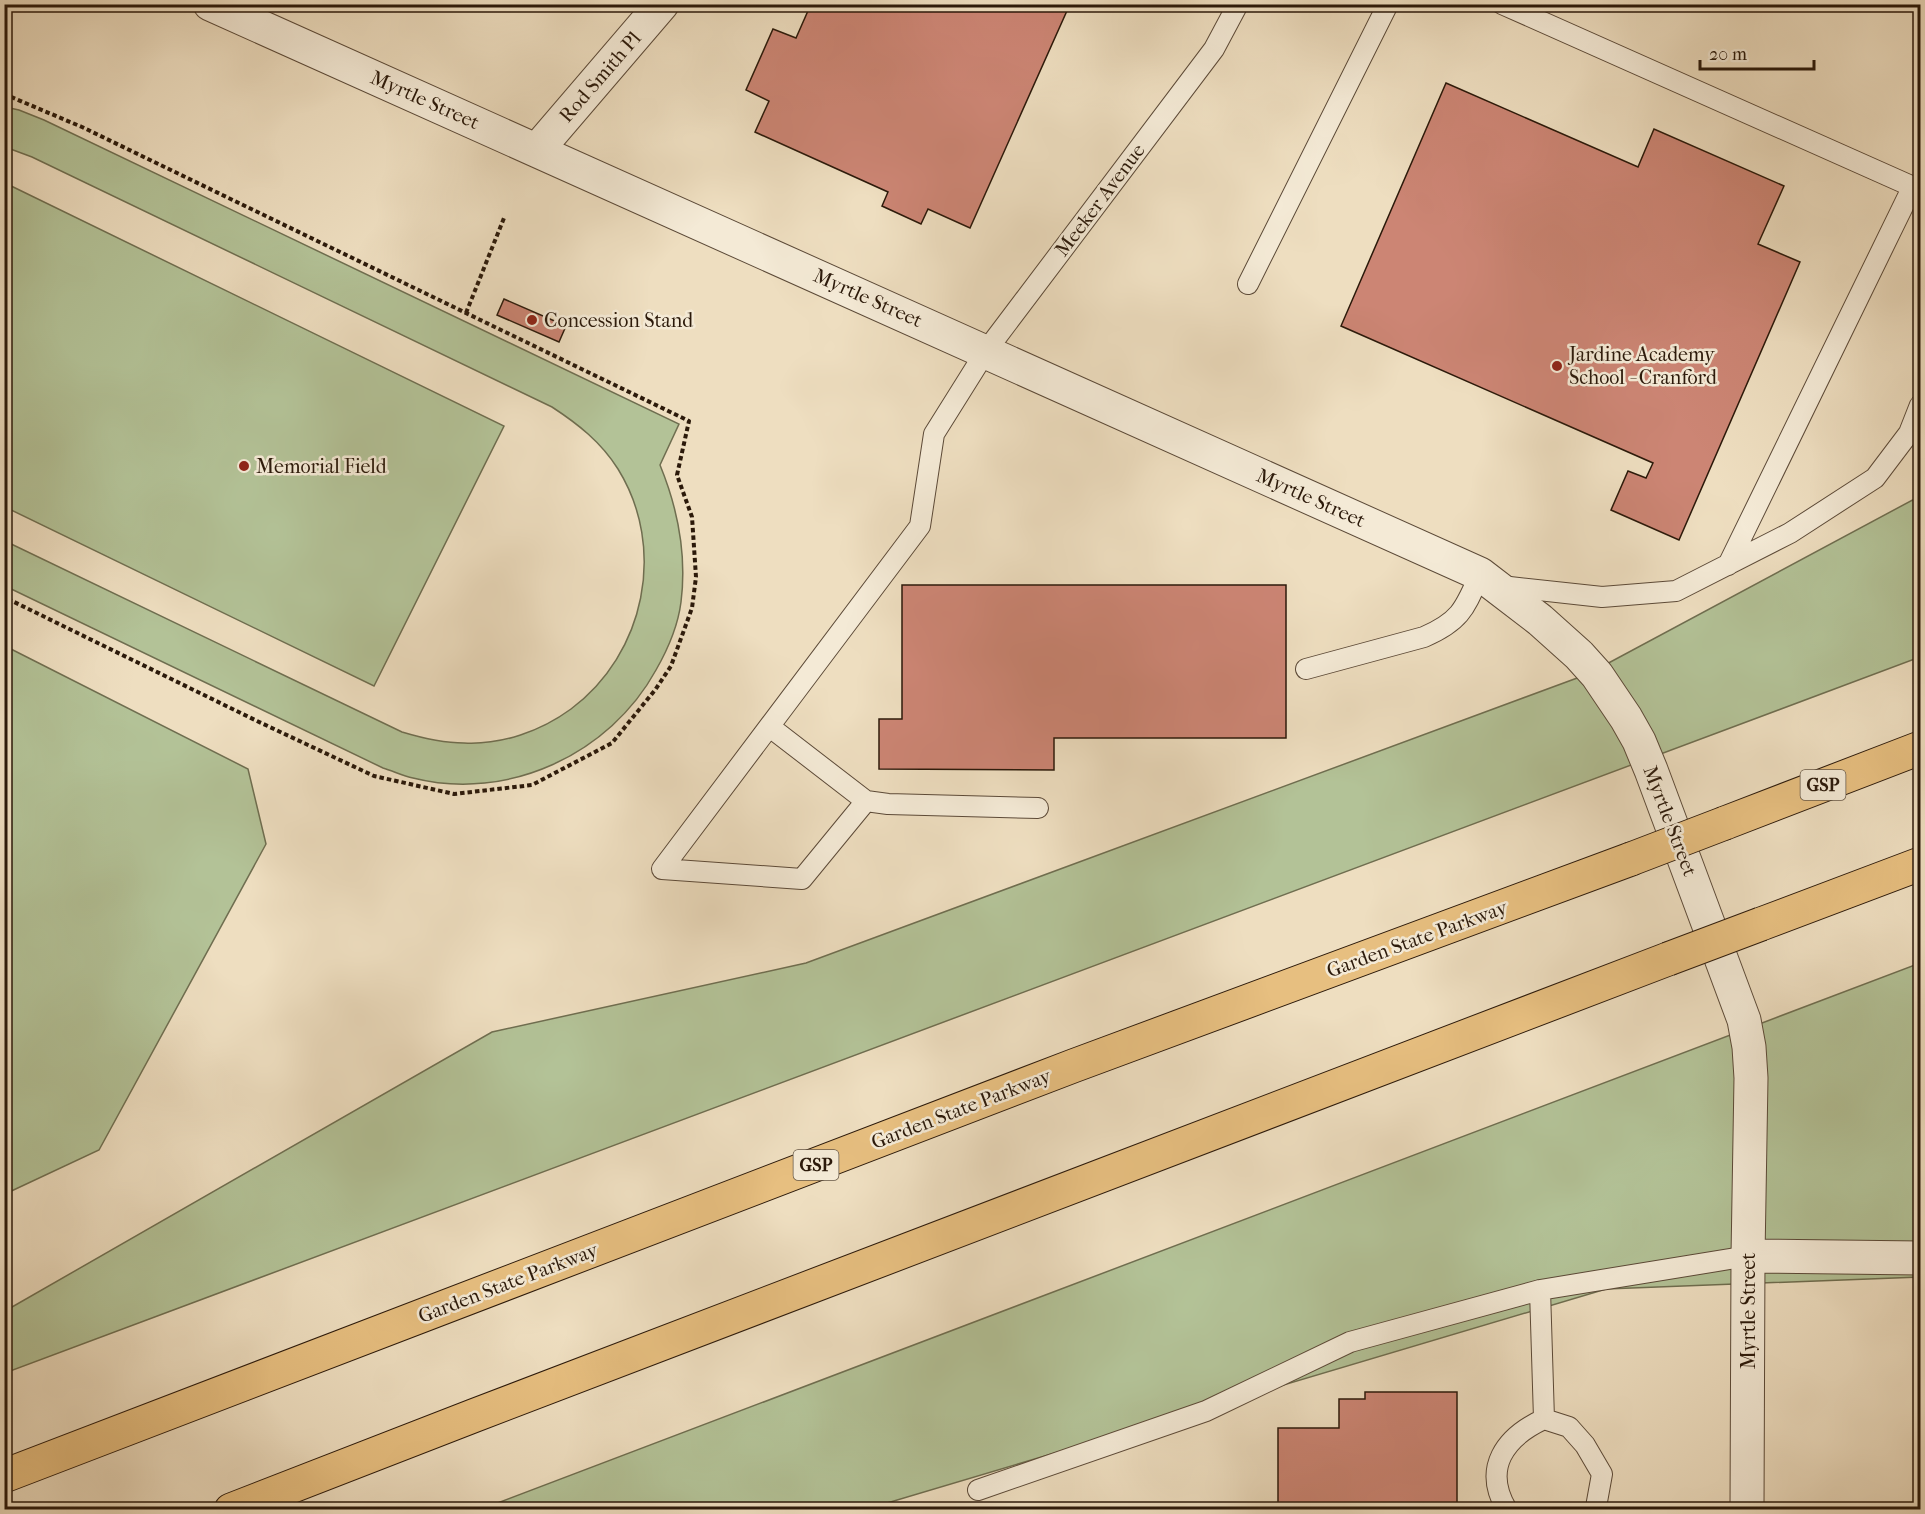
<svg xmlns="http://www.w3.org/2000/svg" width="1925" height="1514" font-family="'IM FELL French Canon',serif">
<rect width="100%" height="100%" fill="#eedec0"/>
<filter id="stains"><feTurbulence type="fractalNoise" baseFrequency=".00333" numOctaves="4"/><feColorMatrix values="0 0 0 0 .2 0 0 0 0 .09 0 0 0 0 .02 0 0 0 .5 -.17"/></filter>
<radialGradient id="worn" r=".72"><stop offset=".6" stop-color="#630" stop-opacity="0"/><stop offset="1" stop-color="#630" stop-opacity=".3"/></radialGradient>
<path fill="#b3c297" stroke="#6f6e50" stroke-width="1.5" d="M5,107L19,110L44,120L679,424L660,465C678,509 687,554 681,602C678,626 668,649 656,670C610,754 508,802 413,778C403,776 393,771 383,768L5,586V541L402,732C422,738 442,743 464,743C502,745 541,731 571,709C645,654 667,548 618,469C601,442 578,424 552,407L32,157L5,147Z
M5,183L504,426L374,686L5,507Z
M1920,496V657L5,1373V1311L492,1032L806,963L1588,674Z
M5,646L248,769L266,844L99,1150L5,1194Z
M1920,963V1277L1606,1289L867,1509L479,1510Z"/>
<path fill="#cc8574" stroke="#2b190a" stroke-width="1.5" d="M811,4H1070L970,228L928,209L921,224L882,206L888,192L755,132L769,101L746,90L773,29L796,38Z
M1446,83L1638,167L1654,129L1784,186L1758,244L1800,262L1679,540L1611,510L1628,471L1646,478L1653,463L1341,326Z
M504,299L566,326L559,342L497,315Z
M902,585H1286V738H1054V770L879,769V719H902Z
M1365,1392H1457V1510H1278V1428H1339V1399H1365Z"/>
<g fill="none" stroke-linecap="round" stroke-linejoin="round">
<defs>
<path id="lane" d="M1502,4L1920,190
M1248,284L1388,4
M1728,565L1913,186
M1501,586L1602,597L1676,591L1790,533L1875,478L1909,433L1920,405
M1306,669L1424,637C1461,621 1465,608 1480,574
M770,727L866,801L888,804L1038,808
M866,801L802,879L662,869L920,526L934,434L986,351L1214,49L1238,4
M1540,1290L1544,1419
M978,1490L1206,1411L1350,1342L1540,1290L1748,1256
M1507,1510C1482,1468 1505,1437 1544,1419L1569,1427L1585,1445L1602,1474L1596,1507L1594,1510"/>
<path id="street" d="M210,4L1480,574L1540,620L1579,655L1597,675L1626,718L1639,741L1651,770L1744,1020L1749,1047L1751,1078L1748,1256L1747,1510
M537,150L662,4
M1748,1256L1920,1258"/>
<path id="highway" d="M1725,823L1920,748
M1761,924L1920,864
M4,1476L1073,1066L1631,859
M231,1510C709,1323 1190,1143 1668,959"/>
</defs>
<use href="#lane" stroke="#5c4a38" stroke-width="22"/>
<use href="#street" stroke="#5c4a38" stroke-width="35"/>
<use href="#highway" stroke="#2b190a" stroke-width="35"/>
<path stroke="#2b190a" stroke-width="4" stroke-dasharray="4.5 3" stroke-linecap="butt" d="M4,94L82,127L689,421L677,475L692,517L696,577L692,608L671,666L655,690L612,743L532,785L454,794L374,776L257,721L4,597
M466,313L504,218"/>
<use href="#lane" stroke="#f4ead6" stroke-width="20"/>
<use href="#street" stroke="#f4ead6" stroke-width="33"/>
<use href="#highway" stroke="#e7bf80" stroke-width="33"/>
<defs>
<path id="highway-bridge" d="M1631,859L1725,823
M1668,959L1761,924"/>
</defs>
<use href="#highway-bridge" stroke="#2b190a" stroke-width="35" stroke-linecap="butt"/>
<use href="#highway-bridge" stroke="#e7bf80" stroke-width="33"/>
</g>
<g fill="#8f2418" stroke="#f4ead6" stroke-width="2">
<circle cx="532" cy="320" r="6"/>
<circle cx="1557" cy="366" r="6"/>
<circle cx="244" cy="466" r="6"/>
</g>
<g text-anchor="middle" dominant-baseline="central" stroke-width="5" stroke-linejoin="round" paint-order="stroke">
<g fill="#f4ead6" stroke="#675847" stroke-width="1.5">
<rect x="1800.5" y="770" width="45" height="30" rx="4.5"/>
<rect x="793.5" y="1150" width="45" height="30" rx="4.5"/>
</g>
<g font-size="18" font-weight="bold" fill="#2b190a">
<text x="1823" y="785">GSP</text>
<text x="816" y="1165">GSP</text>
</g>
<g font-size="20" fill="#2b190a" stroke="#f4ead6">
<text transform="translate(600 77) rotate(-49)">Rod Smith Pl</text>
<text transform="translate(425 100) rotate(24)">Myrtle Street</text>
<text transform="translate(1100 200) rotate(-53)">Meeker Avenue</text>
<text transform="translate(868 298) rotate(24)">Myrtle Street</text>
<text transform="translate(1311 498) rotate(24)">Myrtle Street</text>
<text transform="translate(1670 821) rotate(69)">Myrtle Street</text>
<text transform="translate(1417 939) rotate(-20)">Garden State Parkway</text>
<text transform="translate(961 1109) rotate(-21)">Garden State Parkway</text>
<text transform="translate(508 1283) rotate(-21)">Garden State Parkway</text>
<text transform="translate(1748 1311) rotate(-90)">Myrtle Street</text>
</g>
<g font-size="20" fill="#2b190a" stroke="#f4ead6" text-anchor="start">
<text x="544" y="320">Concession Stand</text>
<text x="1569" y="354">Jardine Academy<tspan x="1569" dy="23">School - Cranford</tspan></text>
<text x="256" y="466">Memorial Field</text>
</g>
</g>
<rect width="1925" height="1514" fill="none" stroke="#eedec0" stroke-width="24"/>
<rect x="6" y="6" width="1913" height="1502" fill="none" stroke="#2b190a" stroke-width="3"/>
<rect x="12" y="12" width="1901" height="1490" fill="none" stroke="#2b190a" stroke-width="1.5"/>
<path d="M1700 60v9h114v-9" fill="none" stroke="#2b190a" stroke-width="3"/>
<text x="1709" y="60" font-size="18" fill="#2b190a" stroke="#f4ead6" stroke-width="4.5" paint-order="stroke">20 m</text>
<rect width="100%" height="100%" filter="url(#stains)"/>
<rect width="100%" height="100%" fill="url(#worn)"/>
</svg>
